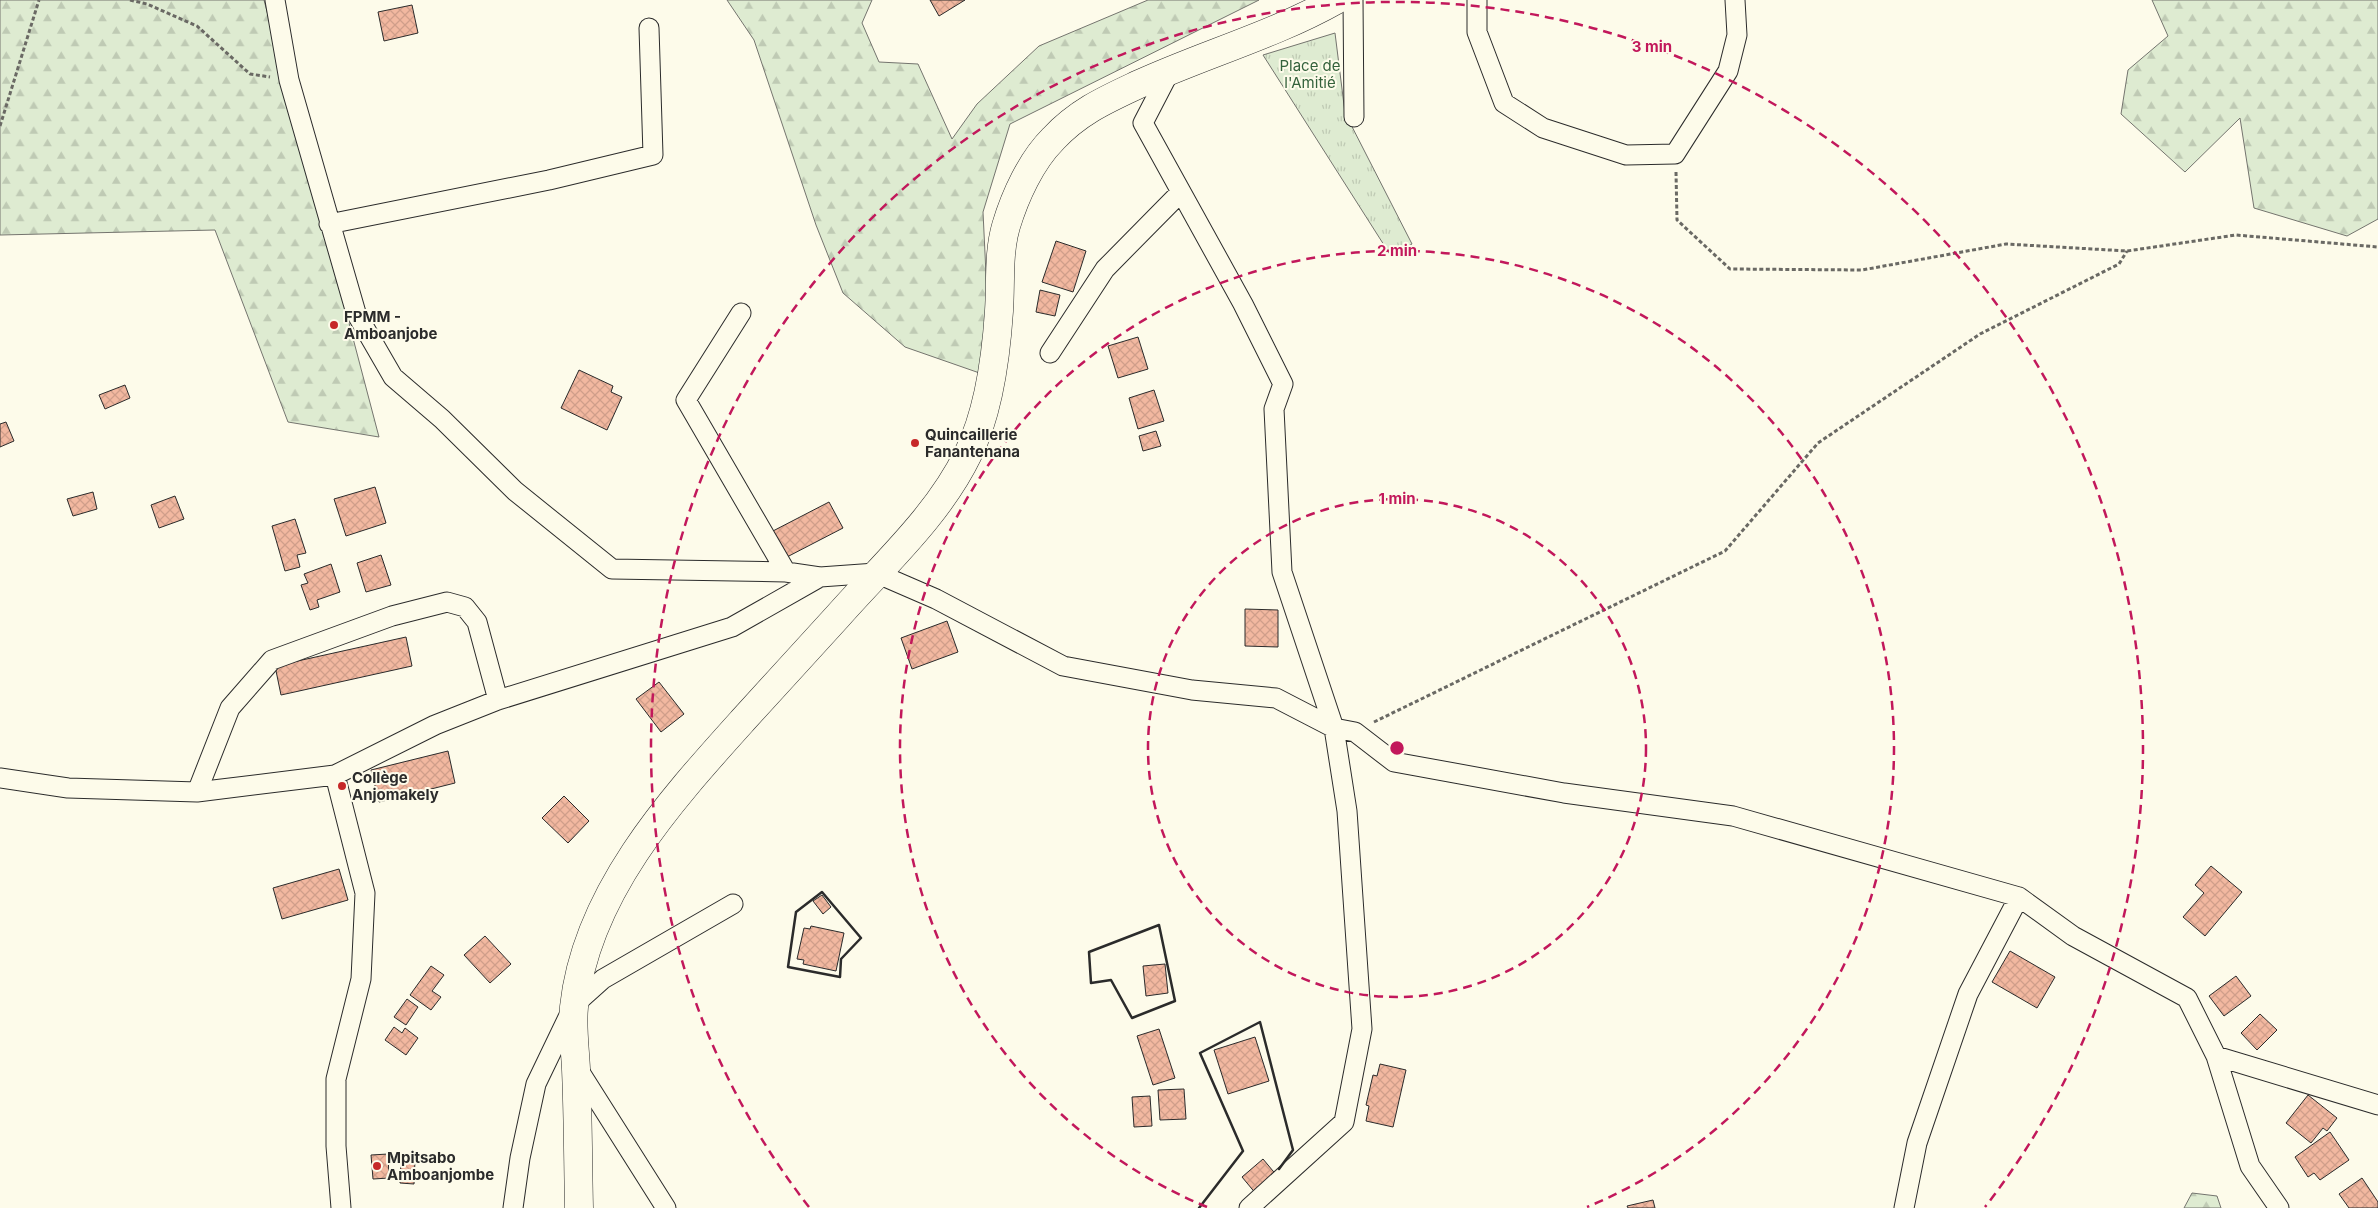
<svg xmlns="http://www.w3.org/2000/svg" width="2378" height="1208" font-family="Inter,sans-serif">
<defs>
<pattern id="forest-firs" width="22" height="20" patternUnits="userSpaceOnUse" patternTransform="scale(1.25)"><rect width="22" height="20" fill="#deebd1"/><path d="M5 1l3.5 6h-7zM16 11l3.5 6h-7z" fill="#bfcab4"/></pattern>
<pattern id="park-tufts" width="24" height="20" patternUnits="userSpaceOnUse" patternTransform="scale(1.25)"><rect width="24" height="20" fill="#deebd1"/><path d="M3 7l-1-3M5 7V3M7 7l1-3M15 17l-1-3M17 17v-4M19 17l1-3" fill="none" stroke="#bfcab4"/></pattern>
<pattern id="building-cross-hatch" width="8" height="8" patternUnits="userSpaceOnUse" patternTransform="scale(1.25)"><rect width="8" height="8" fill="#f2b8a0"/><path d="M0 0l8 8M0 8l8-8" fill="none" stroke="#d09e8a"/></pattern>
</defs>
<rect width="100%" height="100%" fill="#fdfbea"/>
<path fill="url(#forest-firs)" stroke="#74746e" d="M0,0H264L379,437L288,422L215,230L0,235Z
M727,0H872L862,23L879,62L918,64L952,139L977,104L1039,46L1148,0H1259L1010,124L983,212L991,377L905,347L843,293L816,225L754,40Z
M2152,0H2378V219L2347,236L2254,208L2240,118L2185,172L2121,114L2128,70L2168,36Z
M2192,1193L2217,1196L2221,1208H2184Z"/>
<path fill="url(#park-tufts)" stroke="#74746e" d="M1335,33L1345,113L1412,244L1391,256L1263,55Z"/>
<path fill="url(#building-cross-hatch)" stroke="#2b2b2b" d="M930,0H965L939,16Z
M412,5L418,33L384,41L378,12Z
M1056,241L1086,251L1073,292L1042,282Z
M1040,290L1060,295L1055,316L1036,312Z
M1138,337L1148,369L1118,378L1108,346Z
M579,370L613,386L611,392L622,397L607,430L561,408Z
M125,385L130,398L105,409L99,395Z
M1154,390L1164,421L1138,429L1129,398Z
M6,422L14,441L0,447V424Z
M1156,431L1161,446L1143,451L1139,436Z
M375,487L386,523L346,536L334,499Z
M93,492L97,509L73,516L67,499Z
M175,496L184,519L159,528L151,505Z
M829,502L843,528L785,558L771,532Z
M295,519L306,553L297,555L300,567L285,571L272,526Z
M381,555L391,585L366,592L357,563Z
M331,564L340,592L317,600L319,607L310,610L301,585L308,583L304,574Z
M1245,609L1278,610V647L1245,646Z
M947,621L958,652L912,669L901,638Z
M406,637L412,666L281,695L275,666Z
M659,682L684,714L661,732L636,699Z
M448,751L455,783L379,802L371,770Z
M564,796L589,821L568,843L542,818Z
M2211,866L2242,892L2205,936L2183,917L2204,893L2195,885Z
M339,869L348,900L282,919L273,888Z
M822,895L831,907L823,914L813,901Z
M811,926L844,933L836,971L803,964L804,960L797,959L804,928L810,929Z
M485,936L511,964L490,983L464,955Z
M2010,951L2055,977L2037,1008L1992,982Z
M1165,964L1168,993L1146,996L1143,966Z
M431,966L444,975L432,991L441,997L431,1010L410,995Z
M2236,976L2251,996L2224,1016L2209,996Z
M407,999L418,1007L406,1025L394,1017Z
M2260,1014L2277,1030L2257,1050L2241,1033Z
M394,1027L402,1033L405,1028L418,1038L406,1055L385,1040Z
M1159,1029L1175,1078L1153,1085L1137,1036Z
M1255,1037L1269,1081L1228,1094L1214,1050Z
M1380,1064L1406,1070L1393,1127L1366,1121L1369,1106L1366,1105L1373,1075L1377,1076Z
M1184,1089L1186,1119L1160,1120L1158,1090Z
M2308,1095L2337,1118L2327,1131L2323,1128L2311,1143L2286,1123Z
M1150,1096L1152,1126L1134,1127L1132,1097Z
M2330,1132L2349,1160L2320,1180L2314,1173L2308,1177L2295,1157Z
M388,1154L389,1178L373,1179L371,1155Z
M1263,1159L1278,1177L1257,1195L1242,1177Z
M401,1160H415L414,1184L400,1183Z
M2362,1178L2378,1202V1208H2349L2339,1194Z
M1653,1200L1655,1208H1628L1627,1206Z"/>
<g fill="none" stroke-linecap="round" stroke-linejoin="round">
<defs>
<path id="minor" d="M275,0L289,80L356,313L393,377L442,419L515,491L612,569L786,572L820,577
M1353,0L1354,117
M1477,0V32L1504,103L1543,128L1626,155L1675,154L1728,71L1737,35L1735,0
M1171,69L1143,123L1243,304L1283,384L1274,409L1282,572L1334,728L1347,811L1362,1029L1344,1122L1249,1208
M329,224L549,180L653,155L649,28
M741,313L686,400L786,572
M1050,353L1105,269L1180,193
M335,775L365,893L361,979L336,1079V1146L341,1208
M0,778L68,788L197,792L335,775L435,725L498,700L732,627L820,577L876,573L936,599L1063,666L1192,690L1276,698L1334,728L1355,732L1394,762L1564,793L1733,816L2019,897L2073,936L2187,998L2216,1056L2250,1166L2279,1208
M197,792L230,708L272,660L392,616L447,602L465,607L477,622L498,700
M2216,1056L2378,1105
M578,1069L666,1208
M513,1208L520,1158L536,1084L574,1005L603,979L733,904
M1904,1208L1917,1143L1968,994L2019,897"/>
<path id="primary" d="M579,1208C578,1162 578,1115 576,1069C575,1048 572,1028 574,1007C586,893 671,800 744,719C775,685 807,650 838,616C883,565 938,516 968,454C989,412 996,357 999,311C1001,283 998,253 1006,226C1015,196 1031,161 1053,139C1078,112 1105,100 1137,85C1202,55 1274,35 1336,0"/>
</defs>
<use href="#minor" stroke="#2b2b2b" stroke-width="21"/>
<use href="#primary" stroke="#2b2b2b" stroke-width="29"/>
<path stroke="#6a6964" stroke-width="3" stroke-dasharray="4 2.5" stroke-linecap="butt" d="M130,0L147,4L197,26L250,74L270,77
M0,126L39,0
M1676,172L1677,220L1730,269L1862,270L2006,244L2127,251L2236,235L2378,247
M1374,722L1725,551L1818,443L1980,334L2119,264L2127,251"/>
<use href="#minor" stroke="#fdfbea" stroke-width="19"/>
<use href="#primary" stroke="#fdfbea" stroke-width="28"/>
<path stroke="#2b2b2b" stroke-width="2.5" d="M822,892L861,938L841,959L840,977L788,967L796,912Z
M1159,925L1175,1001L1132,1018L1111,980L1091,983L1089,952Z
M1199,1208L1243,1151L1200,1053L1260,1022L1293,1150L1279,1169"/>
</g>
<g fill="none" stroke="#c2185b" stroke-width="2.5" stroke-dasharray="9 6">
<circle cx="1397" cy="748" r="249"/>
<path d="M1207 1207A497 497 0 1 1 1587 1207"/>
<path d="M809 1207A746 746 0 1 1 1985 1207"/>
</g>
<g fill="#c62828" stroke="#fdfbea" stroke-width="2">
<circle cx="334" cy="325" r="5"/>
<circle cx="915" cy="443" r="5"/>
<circle cx="342" cy="786" r="5"/>
<circle cx="377" cy="1166" r="5"/>
</g>
<g text-anchor="middle" dominant-baseline="central" stroke-width="4" stroke-linejoin="round" paint-order="stroke">
<g font-size="15" fill="#34623c" stroke="#fdfbea">
<text x="1310" y="65">Place de<tspan x="1310" dy="17">l'Amitié</tspan></text>
</g>
<g font-size="15" font-weight="bold" fill="#2b2b2b" stroke="#fdfbea" text-anchor="start">
<text x="344" y="316">FPMM -<tspan x="344" dy="17">Amboanjobe</tspan></text>
<text x="925" y="434">Quincaillerie<tspan x="925" dy="17">Fanantenana</tspan></text>
<text x="352" y="777">Collège<tspan x="352" dy="17">Anjomakely</tspan></text>
<text x="387" y="1157">Mpitsabo<tspan x="387" dy="17">Amboanjombe</tspan></text>
</g>
</g>
<circle cx="1397" cy="748" r="8" fill="#c2185b" stroke="#fdfbea" stroke-width="2.5"/>
<g font-size="15" text-anchor="middle" font-weight="bold" fill="#c2185b" stroke="#fdfbea" stroke-width="4" stroke-linejoin="round" paint-order="stroke">
<text x="1652" y="52">3 min</text>
<text x="1397" y="256">2 min</text>
<text x="1397" y="504">1 min</text>
</g>
</svg>
